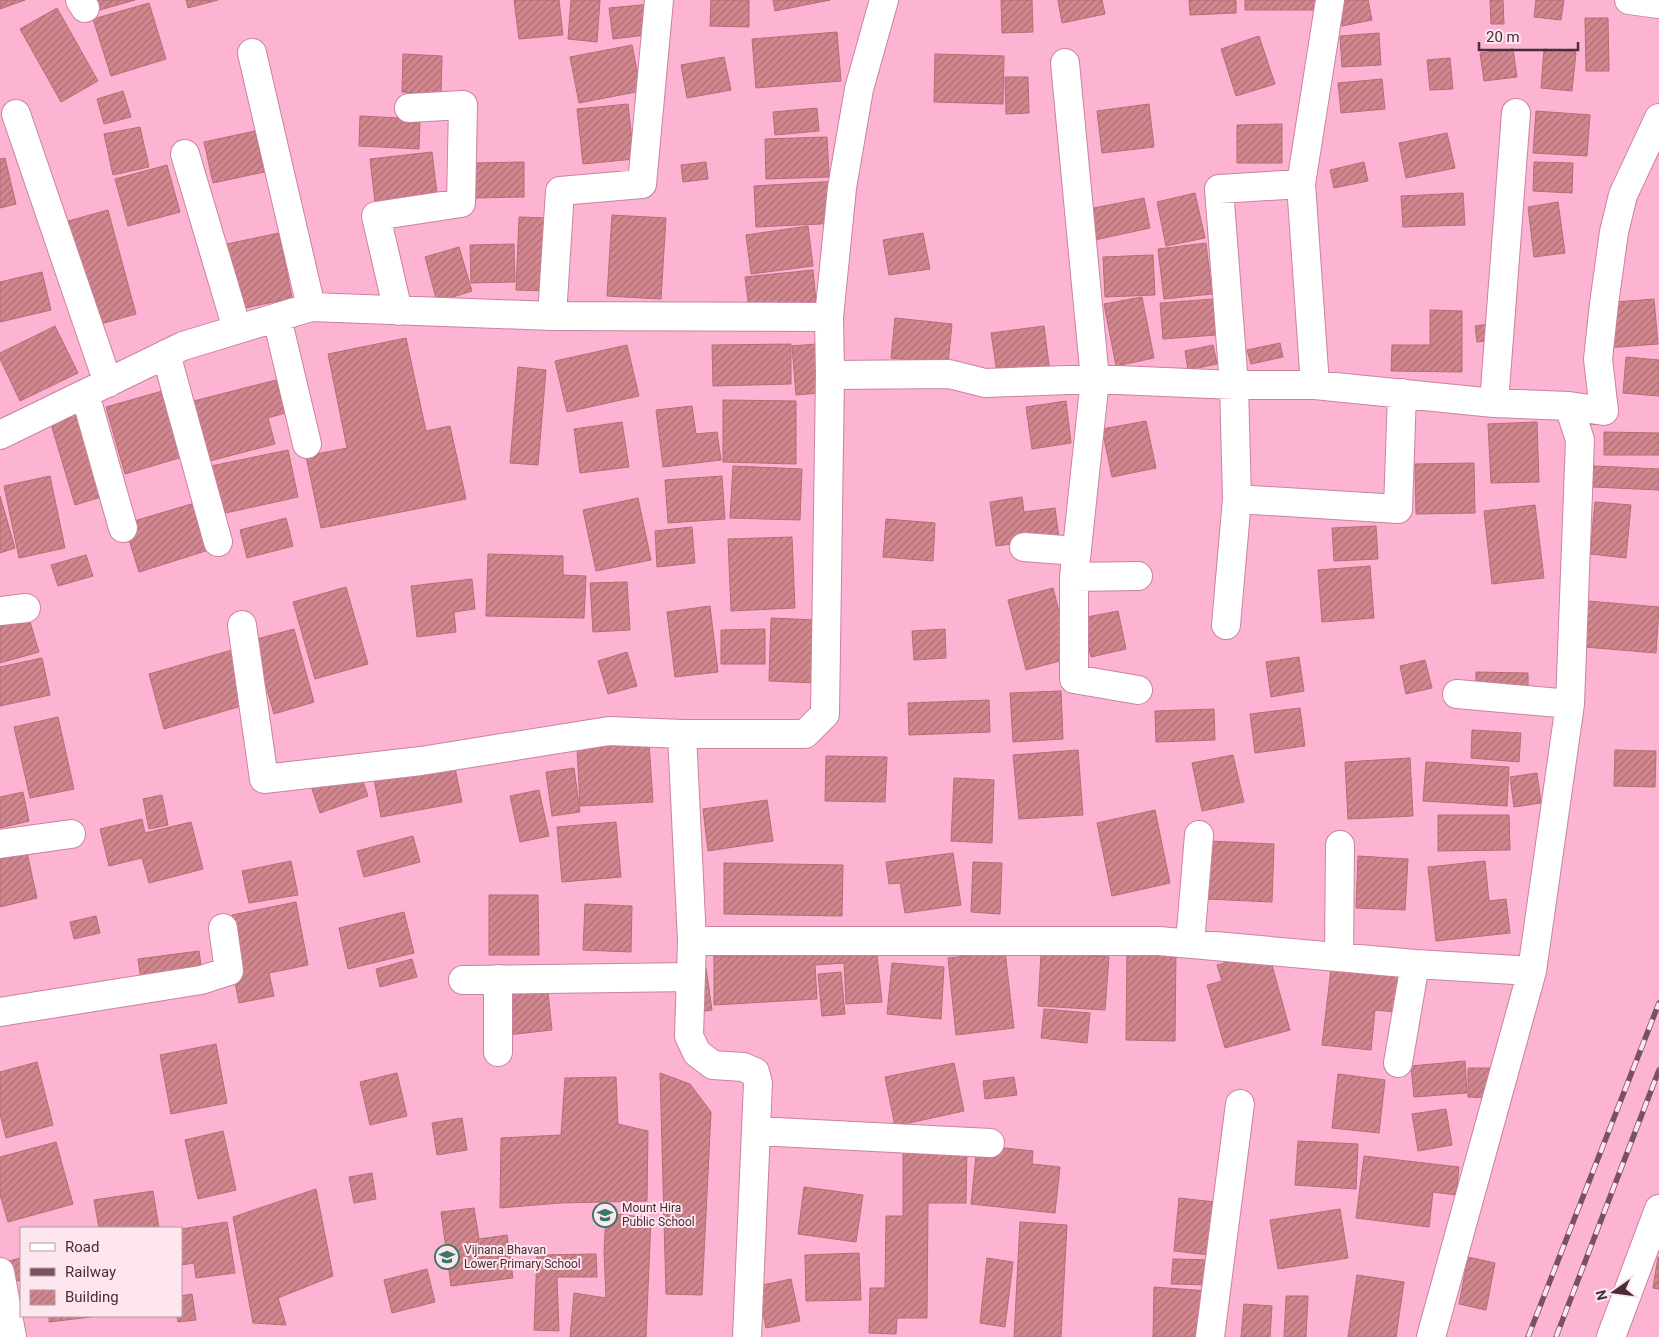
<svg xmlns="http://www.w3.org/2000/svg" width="1659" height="1337" font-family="Roboto,sans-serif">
<defs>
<pattern id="building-hatch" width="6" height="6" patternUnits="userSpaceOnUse" patternTransform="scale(1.25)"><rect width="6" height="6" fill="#d2868e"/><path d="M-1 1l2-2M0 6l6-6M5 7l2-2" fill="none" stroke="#ac6e75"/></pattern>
</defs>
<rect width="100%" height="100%" fill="#fdb3d2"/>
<path fill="url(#building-hatch)" stroke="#b66d75" d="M0,0H25L0,9Z
M85,0H135L89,13Z
M186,0H218L188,8Z
M514,0H559L563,35L519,39Z
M571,0H600L597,42L568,39Z
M711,0H749V27L710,26Z
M773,0H830L775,11Z
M1001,0H1032L1033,32L1002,33Z
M1058,0H1102L1105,14L1062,23Z
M1189,0H1236V13L1190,15Z
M1245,0H1321V10H1245Z
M1346,0H1368L1372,20L1342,26L1337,1Z
M1490,0H1503L1504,24H1491Z
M1536,0H1564L1561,20L1534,17Z
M149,3L166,59L111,76L93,19Z
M651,4L655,34L613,39L609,8Z
M57,8L98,81L61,102L20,29Z
M1585,18H1608L1609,71H1586Z
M837,32L841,81L756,88L752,39Z
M1379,33L1381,65L1342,67L1340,36Z
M1259,36L1275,84L1236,96L1221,49Z
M632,45L641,91L579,103L570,57Z
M1513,49L1517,77L1484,81L1480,53Z
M1544,49L1576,52L1572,91L1541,88Z
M403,54L442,56L441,94L402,92Z
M935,54L1004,56L1003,104L934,102Z
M724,57L731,90L687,98L681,65Z
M1450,58L1453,89L1430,90L1427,60Z
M1005,77H1028L1029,113L1006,114Z
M1382,79L1385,109L1341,113L1338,83Z
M123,91L131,117L104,124L97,99Z
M628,104L634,159L583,164L577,109Z
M1149,104L1154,147L1102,153L1097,111Z
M817,108L819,131L775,135L773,112Z
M1536,111L1590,115L1587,156L1533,153Z
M360,116L420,119L419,149L359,146Z
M1282,124V163H1237V125Z
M140,127L149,167L113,175L104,134Z
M255,131L264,172L213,183L204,142Z
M1447,133L1455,168L1406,178L1399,143Z
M827,137L829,177L766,179L765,139Z
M432,152L437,194L375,202L370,159Z
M5,158L16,204L0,208V159Z
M524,162V197L475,198V163Z
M706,162L708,179L683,182L681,165Z
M1364,162L1368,181L1334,188L1330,170Z
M1534,162L1573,163L1572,193L1533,191Z
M167,165L180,212L128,226L115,179Z
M839,181L841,223L756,227L754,186Z
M1195,193L1205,238L1166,246L1157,202Z
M1463,193L1465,225L1403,227L1401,196Z
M1144,198L1150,228L1090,241L1084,210Z
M1558,202L1565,253L1534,257L1528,207Z
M108,210L136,314L90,327L61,223Z
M612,215L666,218L661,299L607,296Z
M519,217L547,218L545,291L516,290Z
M808,226L813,266L751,274L746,235Z
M279,233L292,298L236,310L222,245Z
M923,233L930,269L889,275L883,240Z
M1206,243L1212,294L1164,299L1158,249Z
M514,244L515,282L471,283L470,245Z
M459,247L472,291L437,302L425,257Z
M1153,255L1155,295L1105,297L1103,257Z
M813,270L816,302L749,309L745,277Z
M42,272L51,310L0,322V282Z
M1142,297L1154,358L1116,366L1104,304Z
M1213,299L1216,335L1163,339L1160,303Z
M1654,299L1658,344L1606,348L1603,303Z
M1430,310L1462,311V372L1391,371L1392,345H1430Z
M895,318L952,324L948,364L891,358Z
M1505,322L1507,338L1477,342L1475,326Z
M55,326L78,373L20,401L0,359V353Z
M1044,326L1050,373L998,379L991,333Z
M406,338L426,431L450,426L466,499L321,528L306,456L347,448L328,354Z
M827,343L832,392L796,395L792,346Z
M1280,343L1283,357L1251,364L1247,350Z
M791,344V384L713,386L712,345Z
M627,345L639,396L567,412L555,361Z
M1213,345L1217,364L1188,370L1185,351Z
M1626,357L1659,360V396L1623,393Z
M518,367L546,370L538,465L510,463Z
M276,380L285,413L268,418L275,444L206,462L190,402Z
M166,390L186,456L125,474L106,407Z
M723,400L796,401V464L723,462Z
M1066,401L1071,443L1032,449L1026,407Z
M692,406L696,434L717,432L721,460L663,467L656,410Z
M90,412L114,493L75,505L51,424Z
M1146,421L1156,468L1112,477L1102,429Z
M622,422L629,467L580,473L574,429Z
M1537,422L1539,482L1491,483L1488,424Z
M1604,432L1659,433V455H1604Z
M288,450L298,497L221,514L211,466Z
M1474,463L1475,513L1416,514L1415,464Z
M733,466L802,469L800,520L730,518Z
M1594,466L1659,469V490L1593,487Z
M50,476L65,548L19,558L4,486Z
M722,476L725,519L668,523L665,480Z
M0,496L15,548L0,553Z
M1022,497L1024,512L1055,508L1059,538L996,546L990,502Z
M638,498L651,560L596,571L583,510Z
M198,502L212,549L139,572L124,524Z
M1595,502L1631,505L1626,558L1590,554Z
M1535,505L1544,578L1492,584L1484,511Z
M286,518L293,546L247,558L240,530Z
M886,519L935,523L933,561L883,557Z
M1376,526L1378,559L1334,561L1332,528Z
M692,527L695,563L657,567L655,531Z
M792,537L795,608L731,611L728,539Z
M488,554L563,556V575L586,576L584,618L486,616Z
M86,555L93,576L58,586L51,565Z
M1370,566L1374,618L1322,622L1318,570Z
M472,579L475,609L454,612L456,632L417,637L411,586Z
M627,582L630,630L593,632L590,583Z
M346,587L368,664L315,679L293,602Z
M1053,588L1071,658L1026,670L1008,600Z
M1588,601L1659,607L1656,653L1585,647Z
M710,606L718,672L675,677L667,612Z
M1118,611L1126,649L1091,657L1082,618Z
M28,615L39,652L0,663V624Z
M771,618L817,620L816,683L769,681Z
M294,629L314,702L274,714L253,640Z
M765,629V664H721V630Z
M945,629L946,658L914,660L912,631Z
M232,650L248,704L164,729L149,674Z
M627,652L637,686L608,694L598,661Z
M1299,657L1304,691L1271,697L1266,662Z
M42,658L50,695L0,706V667Z
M1425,660L1432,688L1406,694L1400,666Z
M1476,672L1528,673V703H1476Z
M1061,691L1063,739L1013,742L1010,693Z
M989,700L990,732L909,735L908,703Z
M1300,708L1305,746L1255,753L1250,714Z
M1214,709L1215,740L1156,742L1155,711Z
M58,717L74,789L30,798L14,727Z
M1472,730L1521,733L1519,762L1471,758Z
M649,743L653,802L580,806L577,747Z
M1078,750L1083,815L1019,819L1013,755Z
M1615,750L1656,751L1655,787L1614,786Z
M1233,755L1244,802L1202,811L1192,763Z
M826,756L887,757L885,802L825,801Z
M1410,758L1413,816L1348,819L1345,762Z
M1426,762L1509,767L1507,806L1423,801Z
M454,763L462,802L381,817L374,779Z
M574,768L580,812L552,816L546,772Z
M359,770L368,796L320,813L311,786Z
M1537,773L1541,803L1514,807L1510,777Z
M954,778L994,780L992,843L951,841Z
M539,790L549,836L520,842L510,796Z
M23,792L29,821L0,828V797Z
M162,795L168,825L149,829L143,799Z
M767,800L773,841L708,851L703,809Z
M1155,810L1170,883L1112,896L1097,823Z
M1438,815H1509L1510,850L1438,851Z
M142,819L145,833L191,822L203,869L149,883L142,858L109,866L100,829Z
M616,822L621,877L562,882L557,827Z
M413,836L420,862L364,877L357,851Z
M1209,841L1274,844L1272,902L1206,899Z
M26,848L37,898L0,907V854Z
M953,853L961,905L905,913L900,883L889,884L886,862Z
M1358,856L1408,859L1405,910L1356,908Z
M291,861L298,895L249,903L242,871Z
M1485,861L1489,901L1506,899L1510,933L1436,941L1428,867Z
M973,862L1002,863L1000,914L971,912Z
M724,863L843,865L842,916L724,914Z
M489,895H538L539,955H489Z
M296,902L308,965L269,973L274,996L239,1003L229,951L239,949L232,915Z
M585,904L632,906L631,952L583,950Z
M404,912L414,953L348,969L339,928Z
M96,916L100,933L74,939L70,922Z
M1127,947H1176L1175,1041L1126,1040Z
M199,951L204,986L143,994L138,959Z
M1268,951L1290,1030L1225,1048L1207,985L1222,981L1217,965Z
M1005,952L1014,1028L956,1035L948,958Z
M1041,953L1109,957L1105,1010L1038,1006Z
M877,955L882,1002L846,1004L844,963L815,965L817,999L714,1005V956Z
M412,959L417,977L380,987L376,969Z
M892,963L944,967L941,1019L887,1014Z
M706,968L712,1010L691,1013L685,970Z
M1331,969L1401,977L1397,1012L1375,1010L1371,1050L1322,1045Z
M841,972L845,1014L822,1016L818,974Z
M547,984L552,1030L507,1035L502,989Z
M1044,1009L1090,1013L1087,1043L1041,1038Z
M216,1044L227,1103L171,1114L160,1055Z
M1465,1061L1467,1093L1414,1097L1411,1066Z
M37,1062L53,1125L6,1138L0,1114V1072Z
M954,1063L964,1111L895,1126L885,1077Z
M1468,1068H1491L1490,1098L1468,1097Z
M397,1073L407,1116L370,1125L360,1082Z
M660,1073L690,1084L711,1112L702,1295L666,1294Z
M1338,1074L1385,1080L1379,1133L1332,1128Z
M616,1077L618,1124L648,1131L647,1201L560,1203L500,1208L501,1138L561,1135L565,1078Z
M1014,1077L1017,1095L985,1099L983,1081Z
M1446,1109L1452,1145L1418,1151L1412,1114Z
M462,1118L467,1150L437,1155L432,1123Z
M223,1131L236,1190L198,1199L185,1140Z
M1298,1141L1358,1144L1356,1189L1295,1185Z
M56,1142L73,1204L8,1222L0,1195V1157Z
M903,1145H967L966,1203H928L927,1318H897L896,1334L869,1333L870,1288H885L886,1216H903Z
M977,1145L1033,1151L1032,1164L1060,1167L1055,1213L971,1204Z
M1364,1156L1459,1167L1456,1195L1433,1192L1429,1227L1356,1218Z
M372,1173L376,1199L354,1203L349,1177Z
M804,1187L863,1195L856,1242L798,1234Z
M316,1189L333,1276L278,1298L286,1325L253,1323L233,1217Z
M153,1191L159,1228H99L94,1200Z
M1179,1198L1215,1202L1210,1255L1174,1251Z
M474,1208L479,1239L507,1235L513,1278L451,1286L441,1212Z
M1340,1209L1348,1258L1278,1269L1270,1220Z
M606,1213L651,1218L646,1337H570L574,1293L606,1298L604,1252Z
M227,1222L235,1273L196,1278L194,1263L181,1265V1229Z
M1020,1222L1067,1225L1061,1337H1014Z
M859,1253L861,1300L806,1301L805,1255Z
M596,1254L597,1277H557L559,1331L534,1330L537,1255Z
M1468,1257L1495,1263L1486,1310L1459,1304Z
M1658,1257H1659V1289L1653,1288Z
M21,1258V1280L0,1285V1263Z
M987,1258L1013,1262L1005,1327L980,1323Z
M1173,1259L1212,1260V1285L1171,1284Z
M427,1269L435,1302L392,1313L384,1280Z
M1357,1275L1404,1282L1396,1337H1348Z
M791,1279L800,1321L766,1328L758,1286Z
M1154,1287L1208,1291L1198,1337H1153Z
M192,1294L196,1320L178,1322L177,1316H181V1296Z
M1286,1296H1308L1306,1337H1284Z
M1244,1304L1272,1306L1270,1337H1241Z
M49,1316H99L49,1322Z"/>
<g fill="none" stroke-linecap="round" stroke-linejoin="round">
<defs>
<path id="minor" d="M80,0L85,8
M1629,0L1659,4
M252,53L311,307
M1065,63L1095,379L1074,577V679L1138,690
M16,114L108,383
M185,154L237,329
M398,311L376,216L461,203L463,105L409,108
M552,316L560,191L642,184L659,0
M277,318L307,444
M166,354L218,542
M830,375L949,374L985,383L1095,379L1234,385H1315L1494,403L1569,406L1604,411L1598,359L1604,304L1614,232L1623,195L1659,118
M1315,385L1301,184L1330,0
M85,394L123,528
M1494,403L1516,113
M0,435L183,346L311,307L552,316L829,317
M1237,499L1234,385L1219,189L1301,184
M1024,547L1077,551
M1074,577L1138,576
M0,611L26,608
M242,625L264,779L421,761L609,731L682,734
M1226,625L1237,499L1398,509L1402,393
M1457,694L1570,704
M0,844L71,834
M692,941H1159L1415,964L1532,971
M1190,943L1199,835
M1339,957L1340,845
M463,980L691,977
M0,1012L201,980L229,971L223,928
M498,1052V979
M1398,1063L1415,964
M756,1131L990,1143
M0,1272L12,1337
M747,1337L758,1083L755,1072L743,1067L713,1065L697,1053L689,1036L692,941L682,734H805L825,714L830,375L829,317L842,188L859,89L884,0
M1210,1337L1240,1104
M1431,1337L1532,971L1570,704L1580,440L1569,406
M1611,1337L1659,1209"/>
</defs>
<use href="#minor" stroke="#c983a1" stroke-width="30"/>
<use href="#minor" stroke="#fff" stroke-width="28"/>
<defs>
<path id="rail" d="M1528,1337L1659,1003
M1556,1337L1659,1070"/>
</defs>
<use href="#rail" stroke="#7a5162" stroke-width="5.5"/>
<use href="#rail" stroke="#fde6ee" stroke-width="4" stroke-dasharray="11" stroke-linecap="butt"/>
</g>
<defs>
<symbol id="school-ring" viewBox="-11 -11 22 22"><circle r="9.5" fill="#fde6ee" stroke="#377765" stroke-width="1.5"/><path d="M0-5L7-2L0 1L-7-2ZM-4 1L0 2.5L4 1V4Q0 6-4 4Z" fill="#377765"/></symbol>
</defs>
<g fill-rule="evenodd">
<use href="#school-ring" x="591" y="1201" width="28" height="28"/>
<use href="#school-ring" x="433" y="1243" width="28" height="28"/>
</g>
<g text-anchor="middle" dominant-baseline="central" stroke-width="4" stroke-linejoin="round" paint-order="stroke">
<g font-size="12" fill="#4a2d39" stroke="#fde6ee" text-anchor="start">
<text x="622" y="1208">Mount Hira<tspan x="622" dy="14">Public School</tspan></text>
<text x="464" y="1250">Vijnana Bhavan<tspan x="464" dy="14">Lower Primary School</tspan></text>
</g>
</g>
<rect x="20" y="1227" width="162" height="90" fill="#fde6ee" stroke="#b59ca6"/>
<rect x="30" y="1243" width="25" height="8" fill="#ffffff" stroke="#b59ca6"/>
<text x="65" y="1252" font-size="15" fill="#4a2d39">Road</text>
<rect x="30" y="1268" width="25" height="8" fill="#7a5162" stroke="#b59ca6"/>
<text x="65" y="1277" font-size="15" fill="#4a2d39">Railway</text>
<rect x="30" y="1290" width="25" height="15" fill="url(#building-hatch)" stroke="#b59ca6"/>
<text x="65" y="1302" font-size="15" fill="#4a2d39">Building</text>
<g transform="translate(1614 1292) rotate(256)" stroke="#fde6ee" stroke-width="4" paint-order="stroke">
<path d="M0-4L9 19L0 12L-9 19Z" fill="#4a2d39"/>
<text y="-8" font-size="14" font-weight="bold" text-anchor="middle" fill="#4a2d39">N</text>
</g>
<path d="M1479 42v8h99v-8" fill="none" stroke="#4a2d39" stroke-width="2.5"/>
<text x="1486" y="42" font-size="15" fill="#4a2d39" stroke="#fde6ee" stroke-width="4" paint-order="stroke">20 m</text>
</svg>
